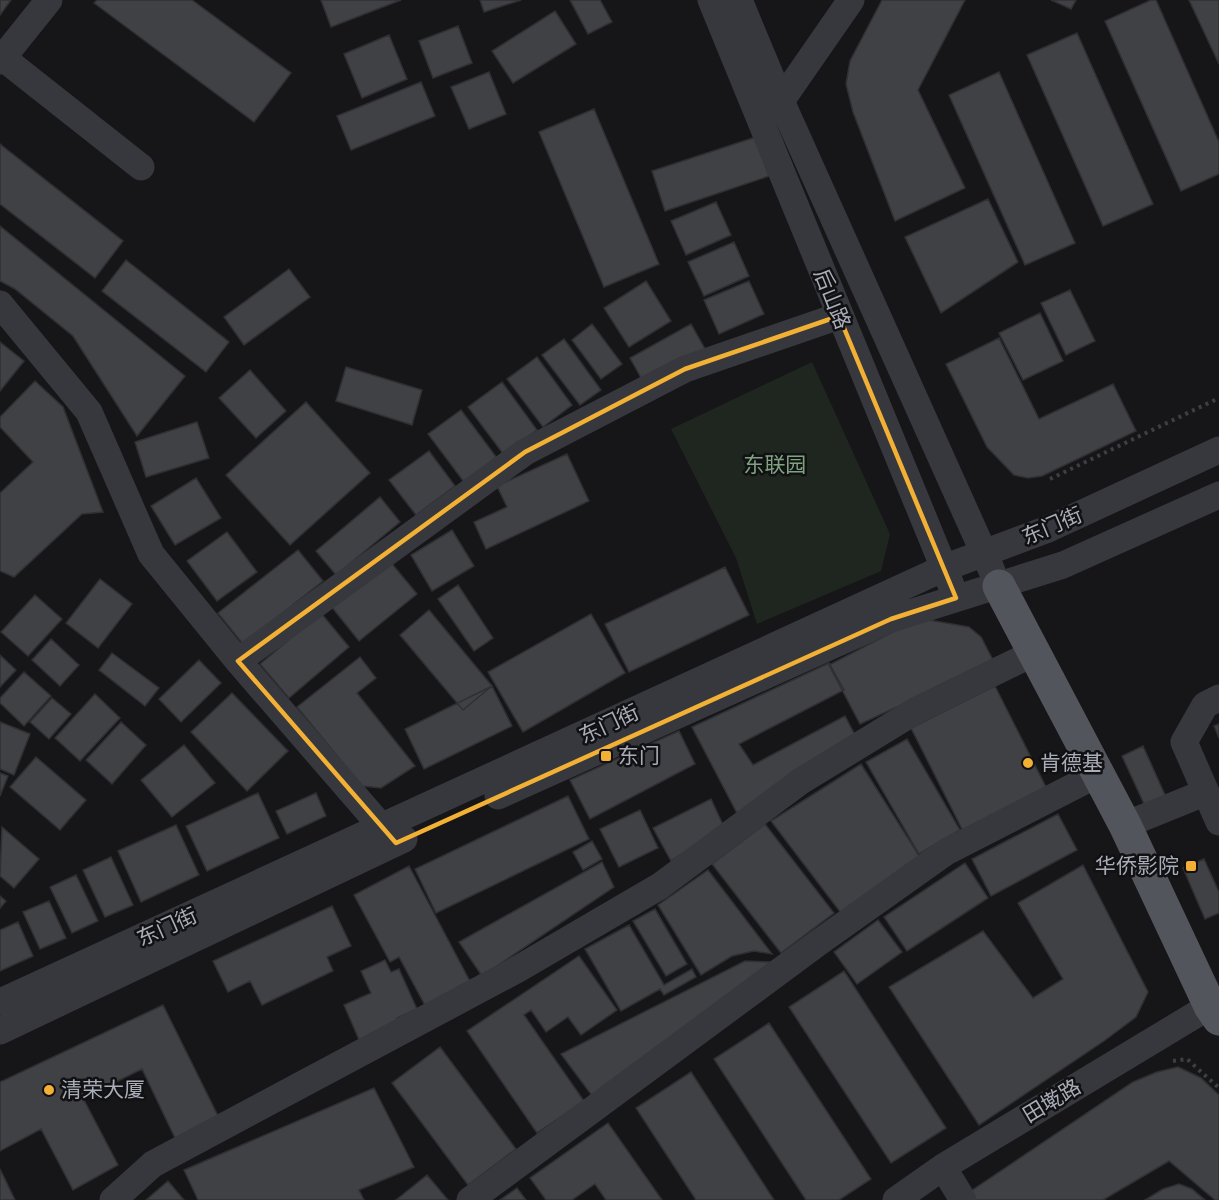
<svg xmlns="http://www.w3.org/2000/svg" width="1219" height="1200" font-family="Karla,'Noto Sans SC',sans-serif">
<rect width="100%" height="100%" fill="#161618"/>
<path fill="#1e261f" d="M812,362L890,534L881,571L757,624L736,558L671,429Z"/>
<path fill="#404145" stroke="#303034" stroke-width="1.5" d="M0,0H11L0,15Z
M97,0H192L291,73L254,122L94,3Z
M321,0H401L331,27Z
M480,0H521L484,12Z
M570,0H600L612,22L588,34Z
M882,0H965L918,90L965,188L895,221L853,112L846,84L850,61Z
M1051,0H1076L1071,9Z
M1151,0H1156L1219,142V174L1181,191L1105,21Z
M1189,0H1219V64Z
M555,11L576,44L513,83L492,51Z
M458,26L472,63L433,78L419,41Z
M1077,33L1153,204L1103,226L1027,55Z
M389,35L407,79L362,98L344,54Z
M489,72L506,114L469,129L451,87Z
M999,72L1075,243L1025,265L949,95Z
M421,82L435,116L351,150L337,116Z
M594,109L659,264L604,287L539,132Z
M756,137L769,176L665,211L652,171Z
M0,144L123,241L95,278L0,204Z
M988,199L1018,262L941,313L905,237Z
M716,202L731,235L686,255L671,221Z
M0,226L185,376L137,436L73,336L15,289L0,281Z
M734,242L749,276L704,296L688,262Z
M126,260L229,342L206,372L102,291Z
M289,269L310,297L244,345L224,317Z
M646,281L671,321L629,347L604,308Z
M749,281L764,314L719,334L704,300Z
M1070,290L1095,341L1066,355L1041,303Z
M1040,313L1063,361L1023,380L999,333Z
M592,324L622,364L601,379L572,340Z
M691,324L705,349L644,383L630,358Z
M999,338L1039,419L1113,384L1136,431L1042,476L1028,478L1014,475L987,447L946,364Z
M564,339L601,390L580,405L542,355Z
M0,342L24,361L0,391Z
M537,357L572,405L543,427L507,379Z
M346,367L422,390L412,425L336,401Z
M250,370L286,411L256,438L219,398Z
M35,381L63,407L103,512L82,514L14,577L0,571V493L33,462L0,427V417Z
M502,382L537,430L504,455L468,407Z
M306,402L370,473L290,545L226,475Z
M461,410L497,458L464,482L428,434Z
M197,422L209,458L146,477L135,442Z
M429,451L455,486L416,515L389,480Z
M567,454L589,501L486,549L474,522L507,507L497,486Z
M196,478L221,518L175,545L151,506Z
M380,497L400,522L336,575L316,551Z
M452,530L474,566L432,591L411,555Z
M227,532L257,572L217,601L187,561Z
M298,550L323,581L243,644L218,613Z
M388,559L417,594L359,641L331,606Z
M725,567L749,615L629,672L605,624Z
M100,579L132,604L98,648L66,623Z
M458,585L493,638L474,651L438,599Z
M35,595L62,619L28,656L1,632Z
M429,610L492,686L463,710L400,635Z
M321,613L349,647L289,698L260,664Z
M591,614L625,673L523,732L488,672Z
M929,620L969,627L981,637L994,662L860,724L829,665L904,626Z
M51,639L79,665L60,686L32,660Z
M112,653L159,688L145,706L99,670Z
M0,655L16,670L0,687Z
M360,657L376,678L357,693L415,766L381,788L362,786L297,707Z
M199,660L221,683L181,722L159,699Z
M829,663L844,690L739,744L753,765L845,716L855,735L740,819L692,727Z
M24,672L51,696L24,726L0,703V698Z
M492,686L512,726L424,769L405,729Z
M995,686L1049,793L965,835L911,728Z
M232,693L288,751L247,791L191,732Z
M95,694L120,718L80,761L55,738Z
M52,698L71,714L49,739L30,722Z
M0,722L30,734L14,775L0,769Z
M121,722L146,745L112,784L86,760Z
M1219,724V738L1214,726Z
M679,731L695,764L590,819L570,780Z
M907,739L960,830L919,854L866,762Z
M184,745L215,783L172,817L141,780Z
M1143,746L1166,797L1145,806L1122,756Z
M36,757L86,800L60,830L10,787Z
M861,764L923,862L841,913L771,821Z
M0,773L8,776L0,796Z
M258,793L279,838L207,871L186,826Z
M316,793L326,816L287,834L276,811Z
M568,796L589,839L436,913L415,869Z
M711,799L724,827L671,861L653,828Z
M640,810L658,848L619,867L600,829Z
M1058,814L1077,850L991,896L972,859Z
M765,824L834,913L781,953L712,864Z
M176,825L199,875L141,902L118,851Z
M2,827L39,859L14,888L0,876Z
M592,841L602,859L583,870L573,852Z
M111,857L133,905L105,917L83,870Z
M1204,859L1219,892V913L1205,919L1183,868Z
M602,862L614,887L482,976L459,942Z
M965,863L988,898L907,951L884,917Z
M1083,865L1148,992L1136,1017L1104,1041L979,1125L889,987L983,931L1033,998L1063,979L1018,903Z
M409,866L473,987L428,1011L399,957L390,962L354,895Z
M708,870L772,954L754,951L732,956L701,975L658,905Z
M76,875L98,921L72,933L50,887Z
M0,896L6,901L0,908Z
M49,901L66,938L40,949L23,912Z
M332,906L351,946L327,957L333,971L262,1005L250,981L228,992L213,961Z
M655,909L687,964L666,976L633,921Z
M878,920L902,952L857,984L834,952Z
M18,922L33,956L0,971V930Z
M629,925L664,985L692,969L696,977L664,995L660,989L621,1011L585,949Z
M579,956L617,1010L581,1035L568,1017L546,1032L531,1010L524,1015L584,1101L537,1133L467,1031Z
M385,960L391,972L399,969L417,1009L397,1018L400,1024L360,1042L344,1005L371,993L361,971Z
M745,961L771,962L593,1097L561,1054Z
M844,971L946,1128L891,1163L789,1007Z
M163,1005L219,1118L175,1138L142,1069L83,1098L118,1165L73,1190L41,1129L0,1151V1082Z
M769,1023L871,1179L839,1200H806L714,1059Z
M440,1047L516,1149L468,1185L392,1083Z
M1178,1067L1201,1078L1219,1095V1200H1215L1169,1161L1103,1200H968L965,1195L1133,1082L1157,1072Z
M691,1072L774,1200H696L636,1108Z
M374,1088L414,1167L359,1190L364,1200H198L184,1170Z
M608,1123L662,1200H606L595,1184L572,1200H546L530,1178Z
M0,1169L15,1200H0Z
M427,1175L448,1200H396Z
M168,1181L184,1200H146Z
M1179,1184L1192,1189L1205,1200H1145L1163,1189Z
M517,1188L526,1200H500Z"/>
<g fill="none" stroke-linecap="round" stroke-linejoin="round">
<path stroke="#3d3f44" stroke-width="4" stroke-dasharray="3 4.5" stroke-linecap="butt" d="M1050,479L1219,398
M1173,1061L1187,1059L1219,1088"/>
<path stroke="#37383d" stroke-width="27" d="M711,0L951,585
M739,0L781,101L992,571
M3,58L141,167
M0,61L49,0
M769,109L781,101L851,0
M0,304L89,412L151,554L238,661L393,840
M238,661L525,452L685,369L839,316
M1219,698L1205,705L1184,742L1219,822
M498,796L891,619L1063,565L1219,495
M1125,825L1204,793
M0,1002L944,568L1048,529L1219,450
M0,1031L404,839
M943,1167L963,1200
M113,1200L153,1164L518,969L660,886L801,781L917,710L1036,652
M470,1200L818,943L946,852L1098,774
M896,1200L943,1167L1210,1006"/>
<path stroke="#53555c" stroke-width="33" d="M999,586L1125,825L1210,1006L1219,1019"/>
</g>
<path fill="none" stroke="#f2b134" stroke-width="4.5" stroke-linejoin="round" d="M839,316L956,598L891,619L396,843L238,661L525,452L685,369Z"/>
<g fill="#f2b134" stroke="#111113" stroke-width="2">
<rect x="600" y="750" width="12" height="12" rx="3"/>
<circle cx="1028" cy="763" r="6"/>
<rect x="1185" y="860" width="12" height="12" rx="3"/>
<circle cx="49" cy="1090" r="6"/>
</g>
<g text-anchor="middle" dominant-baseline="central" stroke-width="5" stroke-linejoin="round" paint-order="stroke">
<g font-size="21" fill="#a8adb8" stroke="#111113">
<text transform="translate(832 299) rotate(68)">后山路</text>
<text transform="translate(1052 526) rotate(-23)">东门街</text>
<text transform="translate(609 724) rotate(-25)">东门街</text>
<text transform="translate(167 927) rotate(-24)">东门街</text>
<text transform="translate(1052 1101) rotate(-31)">田墘路</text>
</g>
<g font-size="21" fill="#7fa381" stroke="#111113">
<text x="775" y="465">东联园</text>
</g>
<g font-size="21" fill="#a8adb8" stroke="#111113" text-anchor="start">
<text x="618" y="756">东门</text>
<text x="1040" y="763">肯德基</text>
<text x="1179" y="866" text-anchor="end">华侨影院</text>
<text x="61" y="1090">清荣大厦</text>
</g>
</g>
</svg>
